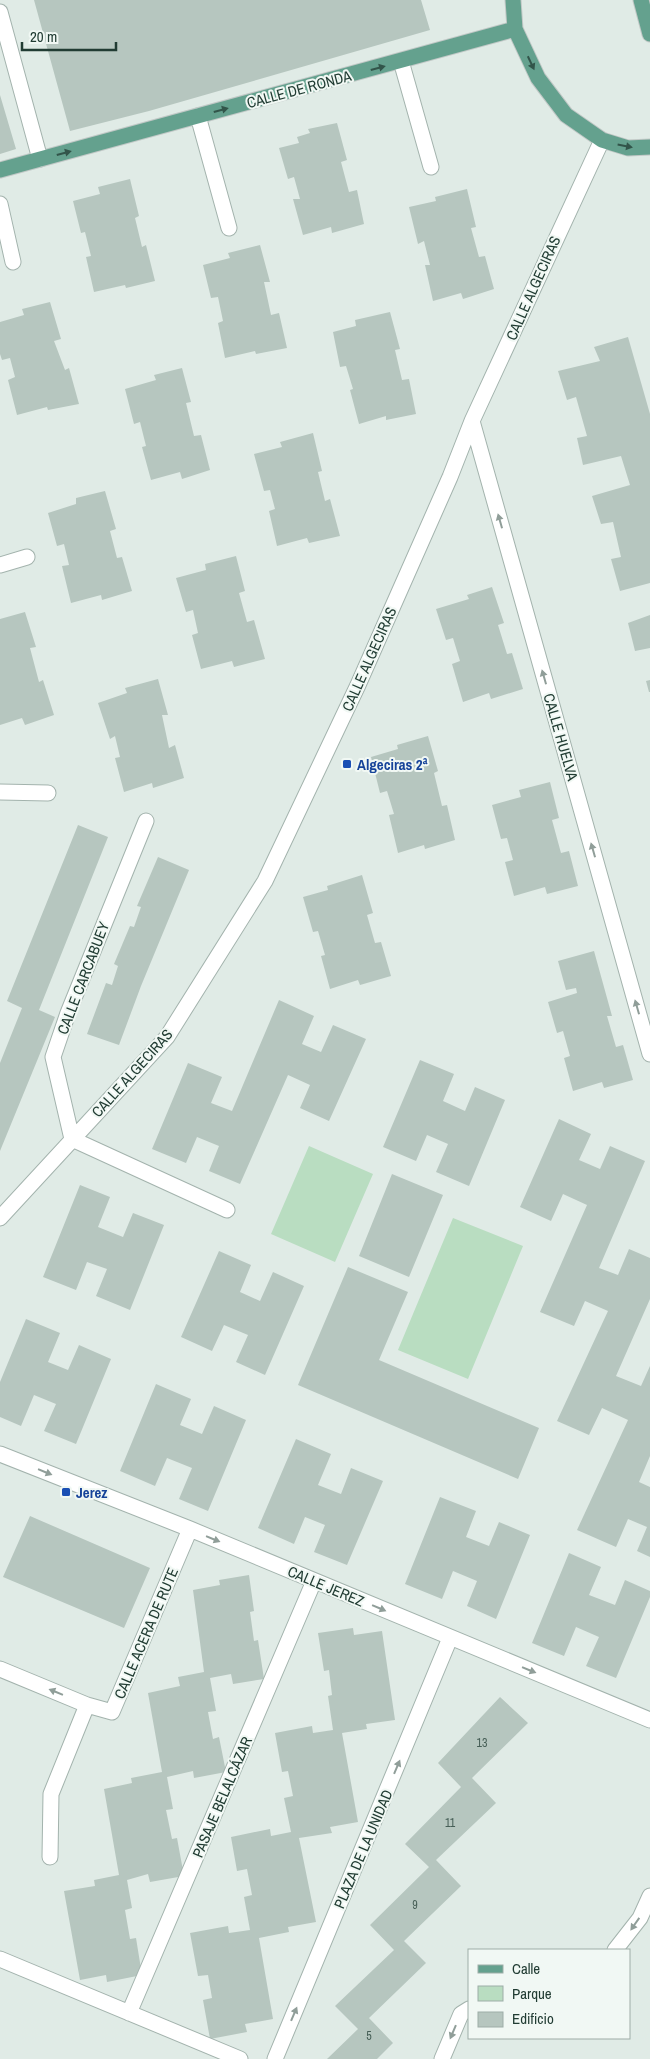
<svg xmlns="http://www.w3.org/2000/svg" width="650" height="2059" font-family="'Archivo Narrow',sans-serif">
<rect width="100%" height="100%" fill="#e0ebe6"/>
<path fill="#b9ddc1" d="M309,1146L373,1174L335,1262L271,1234Z
M453,1218L523,1246L468,1379L398,1350Z"/>
<path fill="#b6c6bf" d="M34,0H421L430,30L149,111L70,131Z
M0,95L16,149L0,154Z
M337,123L347,160L341,162L349,192L357,190L364,224L332,233L331,227L303,235L293,199H300L294,177L288,179L279,148L299,143L297,137L310,133L308,129Z
M130,179L139,216L135,218L142,247L146,245L155,281L126,288L125,285L94,292L86,257L91,256L85,232L81,233L73,201L100,194L98,187Z
M467,189L476,227L471,228L479,257L485,256L494,289L463,299L461,293L433,301L425,265H430L424,241L418,244L409,207L436,201L435,197Z
M260,245L270,282H264L271,315L279,313L287,348L256,354L255,351L225,358L218,323L223,321L218,297L211,298L203,265L230,258L228,253Z
M50,302L61,339L54,341L65,370L69,368L79,404L48,410L47,407L17,415L8,380L15,377L10,358L2,360L0,354V322L24,315L22,309Z
M390,312L400,349L395,350L402,380L409,379L416,414L386,420V416L359,424L350,390L353,389L346,366L340,367L333,332L356,326L355,320Z
M628,337L650,414V583L620,591L611,559L621,557L613,522L601,524L592,496L630,485L621,456L583,465L577,438L587,436L576,397L567,400L558,371L600,361L594,347Z
M182,368L191,402L186,403L194,436L201,435L210,470L182,479L180,472L151,480L142,447L146,446L140,422L134,424L125,389L156,380L154,375Z
M313,433L322,471L318,472L325,501L330,499L340,536L309,543L307,538L277,546L269,511L275,509L270,490L264,491L254,454L282,447L280,442Z
M105,491L116,529L110,531L117,558L122,557L132,591L102,600L101,595L71,603L62,566L69,565L64,544L57,546L48,513L76,504V498Z
M236,556L245,591L239,593L247,622L254,620L265,659L234,667L232,661L201,669L192,635L198,633L193,610L186,612L176,578L206,570L205,564Z
M492,587L504,623L498,625L507,654L512,653L523,689L491,699L489,693L463,702L452,664L460,661L453,638L446,640L436,609L469,599L467,595Z
M25,612L36,647L30,648L39,682L43,680L54,715L25,725L22,718L0,725V619Z
M650,615V648L635,651L628,623Z
M158,679L168,715H162L169,748L175,745L184,778L153,788L152,783L124,792L115,758L120,757L115,736L110,739L98,703L127,693L125,688Z
M650,680V692H649L646,681Z
M428,736L438,771L434,773L442,806L447,805L455,840L425,849L424,845L398,853L389,815L394,814L387,791L380,793L371,757L398,749L397,745Z
M550,782L559,818L552,820L561,853L569,851L578,886L547,894L545,887L514,896L505,862L513,860L507,838L501,839L492,805L521,797L519,790Z
M78,825L108,837L39,1010L55,1017L0,1151V1063L22,1008L7,1001Z
M158,857L189,870L141,986L119,1045L87,1034L106,983L112,985L118,966L114,964L130,926L134,927L141,907L137,906Z
M362,875L373,913L367,915L375,943L381,942L391,976L360,985L358,980L330,989L321,956L325,955L318,931L313,932L303,897L328,890L327,886Z
M594,951L612,1016H607L616,1047L623,1045L633,1080L604,1088L602,1082L573,1091L564,1058L570,1056L563,1031L557,1033L548,1002L577,993L576,988L566,990L558,961Z
M279,1000L314,1016L302,1044L321,1052L333,1025L366,1039L329,1121L300,1108L310,1085L288,1075L240,1184L209,1171L219,1146L197,1137L186,1163L152,1149L188,1063L222,1077L211,1103L232,1111Z
M420,1060L454,1074L443,1101L465,1111L475,1087L505,1100L469,1186L436,1172L448,1144L427,1135L416,1161L383,1147Z
M559,1119L591,1134L579,1160L600,1169L610,1146L645,1161L599,1268L618,1275L629,1249L650,1258V1299L616,1376L641,1386L650,1366V1456L639,1482L650,1487V1557L637,1551L647,1527L628,1519L616,1547L577,1530L628,1420L602,1408L589,1435L557,1421L608,1311L585,1301L574,1326L540,1312L587,1205L563,1194L551,1221L520,1207Z
M392,1174L443,1195L409,1277L359,1256Z
M80,1185L110,1197L98,1227L123,1237L133,1213L164,1225L130,1310L96,1296L107,1269L87,1262L76,1290L43,1277Z
M219,1251L251,1265L240,1292L260,1301L273,1272L304,1286L265,1375L236,1362L248,1335L224,1325L212,1351L181,1337Z
M348,1267L408,1292L379,1360L539,1428L518,1479L298,1385Z
M26,1319L60,1333L48,1362L68,1370L79,1345L111,1359L76,1444L44,1431L56,1404L34,1395L21,1426L0,1417V1382Z
M156,1384L191,1399L180,1425L202,1434L214,1406L246,1420L208,1511L179,1499L192,1468L167,1458L155,1486L120,1471Z
M296,1439L331,1454L318,1485L341,1494L351,1468L383,1481L347,1565L314,1552L325,1525L305,1517L294,1544L258,1528Z
M440,1497L476,1511L466,1537L489,1546L499,1522L530,1535L496,1619L467,1606L477,1581L453,1571L442,1599L405,1584Z
M30,1516L150,1568L124,1628L3,1577Z
M569,1553L601,1567L589,1595L615,1605L625,1580L650,1591V1597L616,1678L586,1666L599,1637L576,1627L564,1656L532,1643Z
M249,1575L254,1611L250,1612L254,1641L258,1640L264,1679L233,1684L231,1674L210,1678L216,1711L208,1712L213,1739L219,1737L226,1772L194,1778L193,1771L167,1777L173,1809L166,1810L172,1839L177,1838L184,1876L150,1882L148,1874L127,1880L132,1908L125,1910L130,1939L136,1938L142,1975L107,1982L106,1975L80,1980L64,1891L95,1886L94,1880L119,1875L104,1789L132,1783L131,1778L162,1772L148,1693L180,1686L178,1677L204,1672L193,1590L220,1585L219,1580Z
M353,1628L354,1635L382,1631L395,1720L366,1724L367,1729L342,1733L358,1822L330,1827L332,1833L299,1838L316,1922L288,1927L289,1932L259,1938L273,2019L245,2024L247,2032L210,2039L203,2000L212,1998L208,1975L198,1976L190,1933L228,1926L229,1933L250,1930L244,1897L252,1895L247,1869L237,1871L231,1837L270,1829L271,1836L291,1832L284,1798L293,1796L288,1771L282,1772L275,1733L312,1726L313,1733L333,1730L328,1696L332,1695L329,1670L324,1671L318,1633Z
M500,1697L528,1723L472,1778L496,1803L436,1860L461,1886L404,1941L426,1963L369,2018L393,2043L377,2059H327L358,2029L335,2006L394,1950L370,1925L429,1867L405,1844L461,1787L438,1763Z"/>
<g fill="none" stroke-linecap="round" stroke-linejoin="round">
<defs>
<path id="minor" d="M0,12L40,159
M401,61L431,167
M198,116L229,228
M0,204L13,262
M472,421L650,1054
M0,565L27,557
M0,792L48,793
M146,821L68,1013L53,1057L72,1139L227,1210
M0,1218L167,1037L265,881L358,685L450,477L472,421L602,140
M0,1454L190,1529L650,1720
M0,1669L87,1705L112,1712L190,1529
M50,1857L51,1794L87,1705
M615,1950L640,1918L650,1896
M0,1959L240,2059
M129,2013L314,1581
M275,2059L450,1638
M442,2059L461,2014L469,2009"/>
<path id="major" d="M513,0L515,29L538,78L566,115L602,140L628,148L650,147
M641,0L650,34
M0,170L515,29"/>
</defs>
<use href="#minor" stroke="#a3b3ad" stroke-width="17"/>
<use href="#major" stroke="#c1c8c6" stroke-width="17"/>
<use href="#minor" stroke="#fff" stroke-width="15"/>
<use href="#major" stroke="#64a18e" stroke-width="15"/>
</g>
<defs><path id="oneway-solid" d="M-6-.8H1V-3.2L6.5 0L1 3.2V.8H-6Z" transform="scale(1.25)"/></defs>
<g fill="#32554a">
<use href="#oneway-solid" transform="translate(531 63) rotate(65)"/>
<use href="#oneway-solid" transform="translate(378 68) rotate(-15)"/>
<use href="#oneway-solid" transform="translate(221 110) rotate(-15)"/>
<use href="#oneway-solid" transform="translate(625 146) rotate(11)"/>
<use href="#oneway-solid" transform="translate(64 153) rotate(-15)"/>
</g>
<g fill="#909e99">
<use href="#oneway-solid" transform="translate(500 521) rotate(-106)"/>
<use href="#oneway-solid" transform="translate(544 677) rotate(-106)"/>
<use href="#oneway-solid" transform="translate(593 850) rotate(-106)"/>
<use href="#oneway-solid" transform="translate(637 1007) rotate(-106)"/>
<use href="#oneway-solid" transform="translate(45 1472) rotate(22)"/>
<use href="#oneway-solid" transform="translate(213 1539) rotate(22)"/>
<use href="#oneway-solid" transform="translate(379 1608) rotate(23)"/>
<use href="#oneway-solid" transform="translate(529 1670) rotate(22)"/>
<use href="#oneway-solid" transform="translate(56 1692) rotate(-158)"/>
<use href="#oneway-solid" transform="translate(397 1767) rotate(-67)"/>
<use href="#oneway-solid" transform="translate(635 1924) rotate(125)"/>
<use href="#oneway-solid" transform="translate(294 2014) rotate(-67)"/>
<use href="#oneway-solid" transform="translate(453 2032) rotate(113)"/>
</g>
<g fill="#1a4fb4" stroke="#f1f8f4" stroke-width="2">
<rect x="342" y="759" width="10" height="10" rx="2.5"/>
<rect x="61" y="1487" width="10" height="10" rx="2.5"/>
</g>
<g text-anchor="middle" dominant-baseline="central" stroke-width="4" stroke-linejoin="round" paint-order="stroke">
<g font-size="12" fill="#465e56">
<text x="482" y="1743">13</text>
<text x="450" y="1823">11</text>
<text x="415" y="1905">9</text>
<text x="369" y="2036">5</text>
</g>
<g font-size="15" fill="#213c33" stroke="#f1f8f4">
<text transform="translate(299 89) rotate(-15)">CALLE DE RONDA</text>
<text transform="translate(533 288) rotate(-66)">CALLE ALGECIRAS</text>
<text transform="translate(369 659) rotate(-66)">CALLE ALGECIRAS</text>
<text transform="translate(561 737) rotate(74)">CALLE HUELVA</text>
<text transform="translate(83 978) rotate(-69)">CALLE CARCABUEY</text>
<text transform="translate(132 1073) rotate(-48)">CALLE ALGECIRAS</text>
<text transform="translate(326 1586) rotate(23)">CALLE JEREZ</text>
<text transform="translate(146 1633) rotate(-67)">CALLE ACERA DE RUTE</text>
<text transform="translate(222 1797) rotate(-67)">PASAJE BELALCÁZAR</text>
<text transform="translate(363 1849) rotate(-67)">PLAZA DE LA UNIDAD</text>
</g>
<g font-size="15" font-weight="bold" fill="#164399" stroke="#f1f8f4" text-anchor="start">
<text x="357" y="764">Algeciras 2ª</text>
<text x="76" y="1492">Jerez</text>
</g>
</g>
<rect x="468" y="1949" width="162" height="90" fill="#f1f8f4" stroke="#9eada7"/>
<rect x="478" y="1965" width="25" height="8" fill="#64a18e" stroke="#9eada7"/>
<text x="512" y="1974" font-size="15" fill="#213c33">Calle</text>
<rect x="478" y="1986" width="25" height="15" fill="#b9ddc1" stroke="#9eada7"/>
<text x="512" y="1999" font-size="15" fill="#213c33">Parque</text>
<rect x="478" y="2012" width="25" height="15" fill="#b6c6bf" stroke="#9eada7"/>
<text x="512" y="2024" font-size="15" fill="#213c33">Edificio</text>
<path d="M22 42v8h94v-8" fill="none" stroke="#213c33" stroke-width="2.5"/>
<text x="30" y="42" font-size="15" fill="#213c33" stroke="#f1f8f4" stroke-width="4" paint-order="stroke">20 m</text>
</svg>
